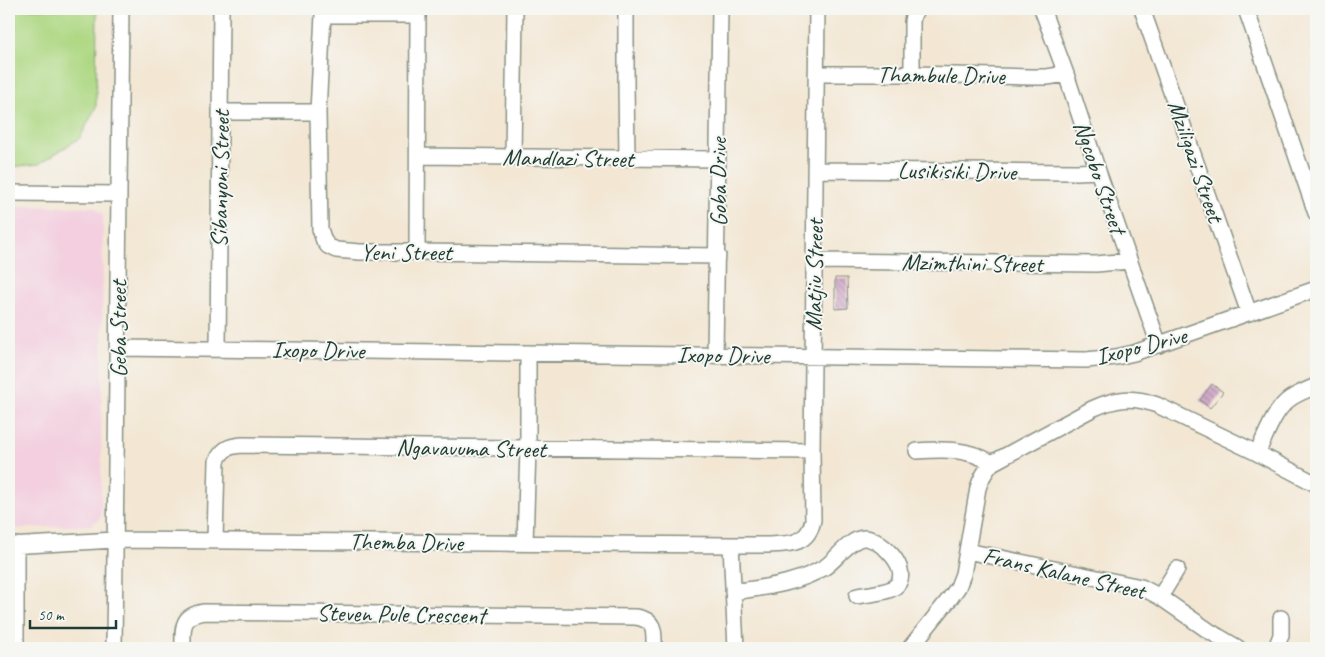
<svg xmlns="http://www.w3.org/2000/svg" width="1325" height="657" font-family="Caveat,sans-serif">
<defs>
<pattern id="building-back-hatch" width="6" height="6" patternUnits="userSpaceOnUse" patternTransform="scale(1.25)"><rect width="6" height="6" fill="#d1aac9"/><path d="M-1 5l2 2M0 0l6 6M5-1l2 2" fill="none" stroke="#a98ca4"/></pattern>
</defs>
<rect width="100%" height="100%" fill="#f6f6f2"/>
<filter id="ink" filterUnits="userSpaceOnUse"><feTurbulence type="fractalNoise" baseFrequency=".02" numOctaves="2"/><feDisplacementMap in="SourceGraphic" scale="10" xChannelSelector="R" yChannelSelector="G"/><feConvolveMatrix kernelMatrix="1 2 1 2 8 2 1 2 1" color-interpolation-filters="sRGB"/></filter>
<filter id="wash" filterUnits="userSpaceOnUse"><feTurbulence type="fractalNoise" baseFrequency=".0096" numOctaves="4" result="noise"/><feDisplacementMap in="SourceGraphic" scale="20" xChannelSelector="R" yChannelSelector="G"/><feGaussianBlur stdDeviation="1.12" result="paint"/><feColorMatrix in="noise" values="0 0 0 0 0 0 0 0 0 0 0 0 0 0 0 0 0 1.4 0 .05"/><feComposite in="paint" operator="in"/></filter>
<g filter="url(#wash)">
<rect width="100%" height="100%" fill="#f3e7d4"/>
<path fill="#f3cfdf" d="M9,206L94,207L103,214L101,517L91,525L9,529Z"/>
<path fill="#aed883" stroke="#668a5c" d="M9,9H97L96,107L80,138L39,164L9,167Z"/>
<g id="blocks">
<path fill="url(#building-back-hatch)" d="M835,278H847L848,308L835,309Z
M1212,384L1223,392L1210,408L1200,400Z"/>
</g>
</g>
<g filter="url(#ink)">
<use href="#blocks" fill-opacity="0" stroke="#899284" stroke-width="1"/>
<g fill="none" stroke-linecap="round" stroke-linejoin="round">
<defs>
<path id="minor" d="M626,9V83L627,158
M1042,9L1066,74L1098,171L1159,345
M1142,9L1249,313
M1246,9L1316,213
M418,15H323L318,112L320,229L324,241L328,246L336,250L360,252H417L718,256
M816,74H912L1031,77H1047L1066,74
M912,74V22L913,15L917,9
M221,112H318
M418,156L718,159
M513,157L515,9
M816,170L1077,172L1098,171
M9,193L118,194
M417,252L418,9
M815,261L1096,264L1129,261
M118,348L1086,360L1116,357L1134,353L1316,289
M218,349L221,9
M715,355L720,9
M917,451C945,449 967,448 992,463
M1257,453C1266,436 1273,413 1287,401C1295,394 1307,390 1316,386
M215,540L217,461C222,449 229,446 242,445L812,451
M525,543L528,449V353
M731,545L736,648
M9,546L115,540L731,545C743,545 755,545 767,545C788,544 808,546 813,520L812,451L817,9
M967,551L1141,587L1160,597L1209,631L1238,648
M733,592C765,587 797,584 825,567C836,560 851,537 865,538C881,539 911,568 897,585C890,593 867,594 857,596
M1160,597L1177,569
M16,648V545
M114,648L121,9
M183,648C183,629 180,616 204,612L636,617C656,620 654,632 654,648
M910,648L951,597L958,587L963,574L978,488C981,478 985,471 992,463L1092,409C1116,398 1132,396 1157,405L1257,453L1316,484
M1276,648L1281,635V618"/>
</defs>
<use href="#minor" stroke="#899284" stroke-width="18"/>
<use href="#minor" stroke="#fff" stroke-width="15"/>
</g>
</g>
<g text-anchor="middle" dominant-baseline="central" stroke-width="4" stroke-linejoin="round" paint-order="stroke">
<g font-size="24" fill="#1f3d34" stroke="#f6f6f2">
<text transform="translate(941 75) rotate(1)">Thambule Drive</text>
<text transform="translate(568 158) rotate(1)">Mandlazi Street</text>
<text transform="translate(1196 161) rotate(71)">Mziligazi Street</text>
<text transform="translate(957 171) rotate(1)">Lusikisiki Drive</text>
<text transform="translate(1100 177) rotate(71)">Ngcobo Street</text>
<text transform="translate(220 179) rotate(-89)">Sibanyoni Street</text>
<text transform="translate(718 182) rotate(-90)">Goba Drive</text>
<text x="406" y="252">Yeni Street</text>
<text transform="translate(972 263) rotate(1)">Mzimthini Street</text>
<text transform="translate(814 275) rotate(-89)">Matjiu Street</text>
<text transform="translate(118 329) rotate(-90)">Geba Street</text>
<text transform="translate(1141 346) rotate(-14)">Ixopo Drive</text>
<text transform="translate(318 350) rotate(1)">Ixopo Drive</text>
<text transform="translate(723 355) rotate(1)">Ixopo Drive</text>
<text transform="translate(471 448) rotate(1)">Ngavavuma Street</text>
<text transform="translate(406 542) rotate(1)">Themba Drive</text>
<text transform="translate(1064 573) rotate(13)">Frans Kalane Street</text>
<text transform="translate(401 614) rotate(1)">Steven Pule Crescent</text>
</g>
</g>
<rect width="1325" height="657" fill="none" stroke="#f6f6f2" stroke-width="30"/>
<path d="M30 620v8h86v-8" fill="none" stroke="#1f3d34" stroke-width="2.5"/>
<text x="38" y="620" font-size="15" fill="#1f3d34" stroke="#f6f6f2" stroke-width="4" paint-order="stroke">50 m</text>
</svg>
